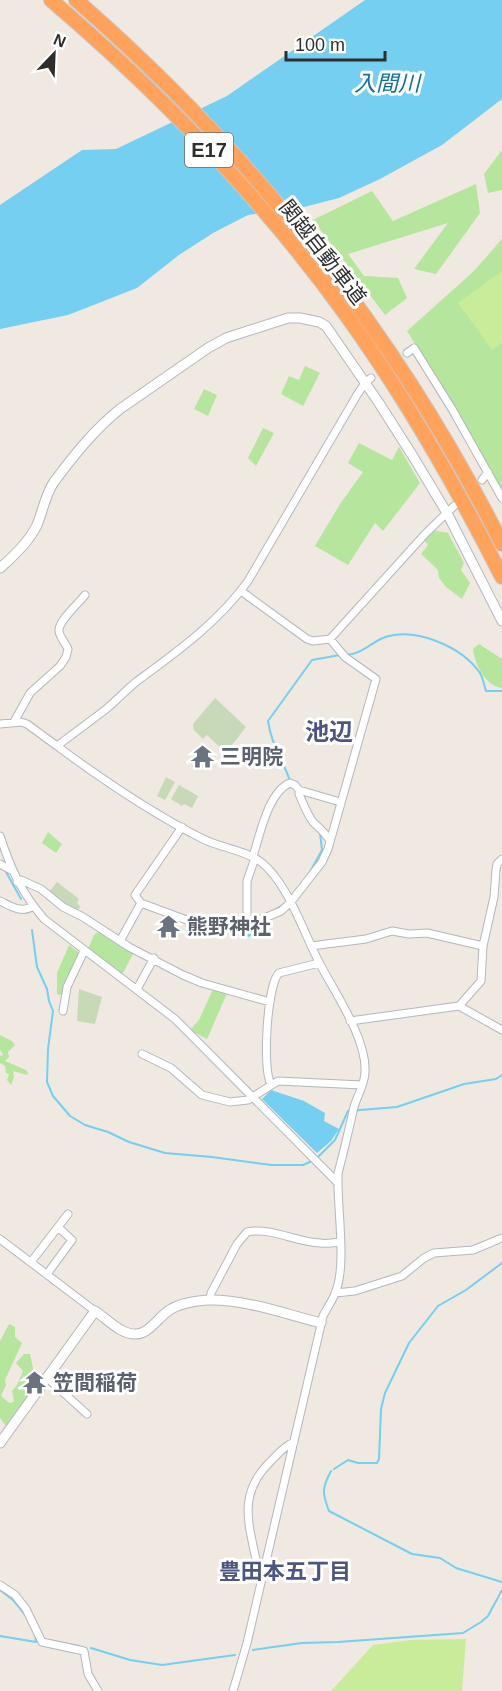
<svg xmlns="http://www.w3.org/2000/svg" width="502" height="1691" font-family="Helvetica,'Noto Sans JP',sans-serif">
<rect width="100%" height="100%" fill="#efe9e1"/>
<path fill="#b6e59e" d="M502,150V190L488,193L484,174Z
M476,184L480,213L436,274L414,269L448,223L348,254L364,276L398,278L407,298L385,315L313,220L372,191L393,221Z
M502,239V493L449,398L407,331L474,271Z
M305,366L320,373L303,406L281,394L289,376L299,380Z
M204,389L217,395L208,416L194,409Z
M263,428L274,433L256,466L248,458Z
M359,443L392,460L399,447L420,483L383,531L375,523L348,565L315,546L340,504L363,472L348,463Z
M433,530L448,533L464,563L461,570L470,583L462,599L446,587L439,578L438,570L421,554L428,545L423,539Z
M479,644L502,659V688C485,686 475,664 473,649Z
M48,832L62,844L56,853L42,843Z
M99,931L134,952L122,975L88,949L94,935Z
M69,945L80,953L70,972L62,995L57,994V973Z
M214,987L228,991L207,1039L190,1030L199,1020Z
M0,1035L12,1041L15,1045L8,1052L9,1057L5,1061L26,1070L28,1073L27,1075L13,1071L14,1077L11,1085L7,1080L9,1074L6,1073L5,1066L0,1063V1055L2,1056L3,1054L0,1050Z
M9,1324L15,1327V1337L22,1343L5,1380L6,1385L1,1396L8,1402L11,1403L14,1401L12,1391L17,1385L23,1371L16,1363L24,1354H30L33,1368L40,1379L32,1390V1395L26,1398L6,1426L0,1418V1341Z"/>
<path fill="#c8d9b8" d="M215,698L246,727L228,750L225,747L222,749L207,735L203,739L194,730L193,724Z
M166,777L175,782L165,800L157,796Z
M179,785L198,796L192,808L184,804L182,806L171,799Z
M57,882L79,899L77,903L80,906L77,913L49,892Z
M79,989L102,997L95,1024L77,1021Z"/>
<path fill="#c9ec9a" d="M502,271V343L492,350L458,303Z
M466,1639L462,1691H331L373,1645L411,1640Z"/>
<path fill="#75cff0" d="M365,0H502V99L442,145L380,179L339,198L304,207L248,215L213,233L179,255L137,288L68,315L0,329V205L82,150L116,149L227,96Z
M258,921H264L262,935L254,934L249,937L235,931L234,932L225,927L214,926L215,923H244L248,931C254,931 256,927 258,921Z
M271,1090L304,1101L325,1113L324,1121L339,1129L331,1141L317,1153L262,1099Z"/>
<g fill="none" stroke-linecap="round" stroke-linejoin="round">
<path stroke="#75cff0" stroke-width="2" d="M345,655C360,655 371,643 383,638C415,626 462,647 480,673C483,678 484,685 486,691H502
M290,781C283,760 271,744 268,721L312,660L340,655
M5,870L21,899
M310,872L322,850L320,833
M268,914L286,903
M32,930L37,967L47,989L49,1001L53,1011L48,1049L47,1082L53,1096L70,1116L85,1125L108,1132L129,1142L165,1153L212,1157L271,1165H303L312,1161
M317,1158L335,1140L348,1111L397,1107L464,1084L496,1079L502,1075
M334,1469L348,1460L358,1463H377L379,1459L381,1409L385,1393L409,1343L438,1306L466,1290L502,1263
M331,1471C322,1488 322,1493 329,1511L412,1554L440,1558L456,1568L502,1582
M0,1590L13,1600L25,1615
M0,1636L36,1642L35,1634
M49,1640L79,1646
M91,1648L130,1660L162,1665L235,1655
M253,1650L302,1643L338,1642L463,1633L481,1622L488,1616L502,1590"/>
<defs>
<path id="minor" d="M407,353L414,348L452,409L502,498
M482,480L488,472
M241,591L307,639L313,641L330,639L426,533L454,506
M14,722L30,693L60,666L66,657L68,649C66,644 59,636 59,631C58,621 79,603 85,595
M0,724L21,722L27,724L57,746C73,734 89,722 105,710C116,701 125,691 136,682C175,653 219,622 248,581L357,395L365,383L371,378
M57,746C103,780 151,813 203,839C221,848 245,850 261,862C288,883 304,934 320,964C335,993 367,1039 365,1072C365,1084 357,1096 354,1107C349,1129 344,1151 338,1173V1183
M299,790L340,802
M0,836C11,869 21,892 44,919L175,1019L338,1183C338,1214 346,1264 336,1291C333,1300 327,1308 323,1316L247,1643L233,1691
M253,856C260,835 268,792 290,783L295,785L299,790V794C303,803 307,814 313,822C320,829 325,832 330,841
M0,864L11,870
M17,882L21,880L41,889L63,907L83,917L129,947L183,975L202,983L270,1002
M0,901C11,906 22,914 33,906
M141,903L200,925L214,921L262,919L281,911L290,903L322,862L328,849L376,679L345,657L330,639
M247,920V881L255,858
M120,941L141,903L135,895L182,827
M311,946L366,939L392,931L409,934L427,933L483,946
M137,989L154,958
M459,1006L481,981L483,946L494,897L496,870L497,864L502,859
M63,1011L67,987L84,951
M350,1021L459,1006L502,1030
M142,1054L171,1068L202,1095L230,1102L248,1100L278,1081L362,1085
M271,1084C262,1070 267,985 279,973L319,963
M0,1239L95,1311
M31,1262L68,1214
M47,1274L72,1240L58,1227
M335,1293L355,1291L402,1276L424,1258L434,1253L473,1250L502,1238
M210,1300L211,1293L237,1244L247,1232C271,1227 296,1242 320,1243C326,1244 333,1243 339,1242
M46,1377L87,1414
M263,1573L258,1569C250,1527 236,1496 269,1463C277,1455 284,1446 294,1442
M0,1585L15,1595L26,1609L42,1642L84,1651L88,1674L98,1691"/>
<path id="tertiary" d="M0,568C14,556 29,542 37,525C43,511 45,495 54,482C74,455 94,430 120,409L208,348L226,338L288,318H300L319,322L326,326L379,403L414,458L447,513L502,621
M0,1443L95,1311C104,1317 112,1325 121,1330C145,1343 153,1322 168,1311C179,1303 194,1301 208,1300C245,1299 285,1314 321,1323"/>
<path id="motorway" d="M51,0C162,95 264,200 349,319C407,400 457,488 502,577
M76,0C254,155 396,333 502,544"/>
</defs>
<use href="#minor" stroke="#b4b7c1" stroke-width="9"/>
<use href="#tertiary" stroke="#b4b7c1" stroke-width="11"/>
<use href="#motorway" stroke="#c9c9c9" stroke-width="16"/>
<use href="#minor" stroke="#fff" stroke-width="7"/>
<use href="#tertiary" stroke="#fff" stroke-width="9"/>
<use href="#motorway" stroke="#ffa35c" stroke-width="14"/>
</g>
<defs>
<symbol id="temple-bare" viewBox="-9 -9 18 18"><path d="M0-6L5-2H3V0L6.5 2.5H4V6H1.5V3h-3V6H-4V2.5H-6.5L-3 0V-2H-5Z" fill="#6b7280" stroke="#fff" stroke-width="2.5" paint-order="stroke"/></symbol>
</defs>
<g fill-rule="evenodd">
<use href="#temple-bare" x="186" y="740" width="33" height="33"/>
<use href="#temple-bare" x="152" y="910" width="33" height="33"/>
<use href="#temple-bare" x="18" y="1366" width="33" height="33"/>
</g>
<g text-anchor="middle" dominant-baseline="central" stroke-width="6" stroke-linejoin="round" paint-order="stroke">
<rect fill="#fff" stroke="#6d6d6d" stroke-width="1.5" x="185" y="133" width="48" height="34" rx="4.5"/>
<g font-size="20" font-weight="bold" fill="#2e2e2e">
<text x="209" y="150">E17</text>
</g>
<g font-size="21" fill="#2e2e2e" stroke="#fff">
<text transform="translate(323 252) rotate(52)">関越自動車道</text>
</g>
<g font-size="21" font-weight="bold" fill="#5b616d" stroke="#fff" text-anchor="start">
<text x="220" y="756">三明院</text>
<text x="187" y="926">熊野神社</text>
<text x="53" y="1382">笠間稲荷</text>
</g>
<g font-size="22" font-style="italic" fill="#0d6fa3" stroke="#fff">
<text x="387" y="83">入間川</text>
</g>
<g font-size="22" font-weight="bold" fill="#4d5680" stroke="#fff">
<text x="285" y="1571">豊田本五丁目</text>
</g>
<g font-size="24" font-weight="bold" fill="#4d5680" stroke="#fff">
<text x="329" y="731">池辺</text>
</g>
</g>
<g transform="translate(54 54) rotate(23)" stroke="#ffffff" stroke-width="4.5" paint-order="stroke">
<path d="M0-4.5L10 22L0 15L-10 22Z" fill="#2e2e2e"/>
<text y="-9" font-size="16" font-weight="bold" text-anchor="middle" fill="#2e2e2e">N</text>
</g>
<path d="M286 51v9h99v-9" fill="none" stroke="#2e2e2e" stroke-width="3"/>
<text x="295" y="51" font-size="18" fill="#2e2e2e" stroke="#ffffff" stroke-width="4.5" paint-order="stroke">100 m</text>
</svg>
